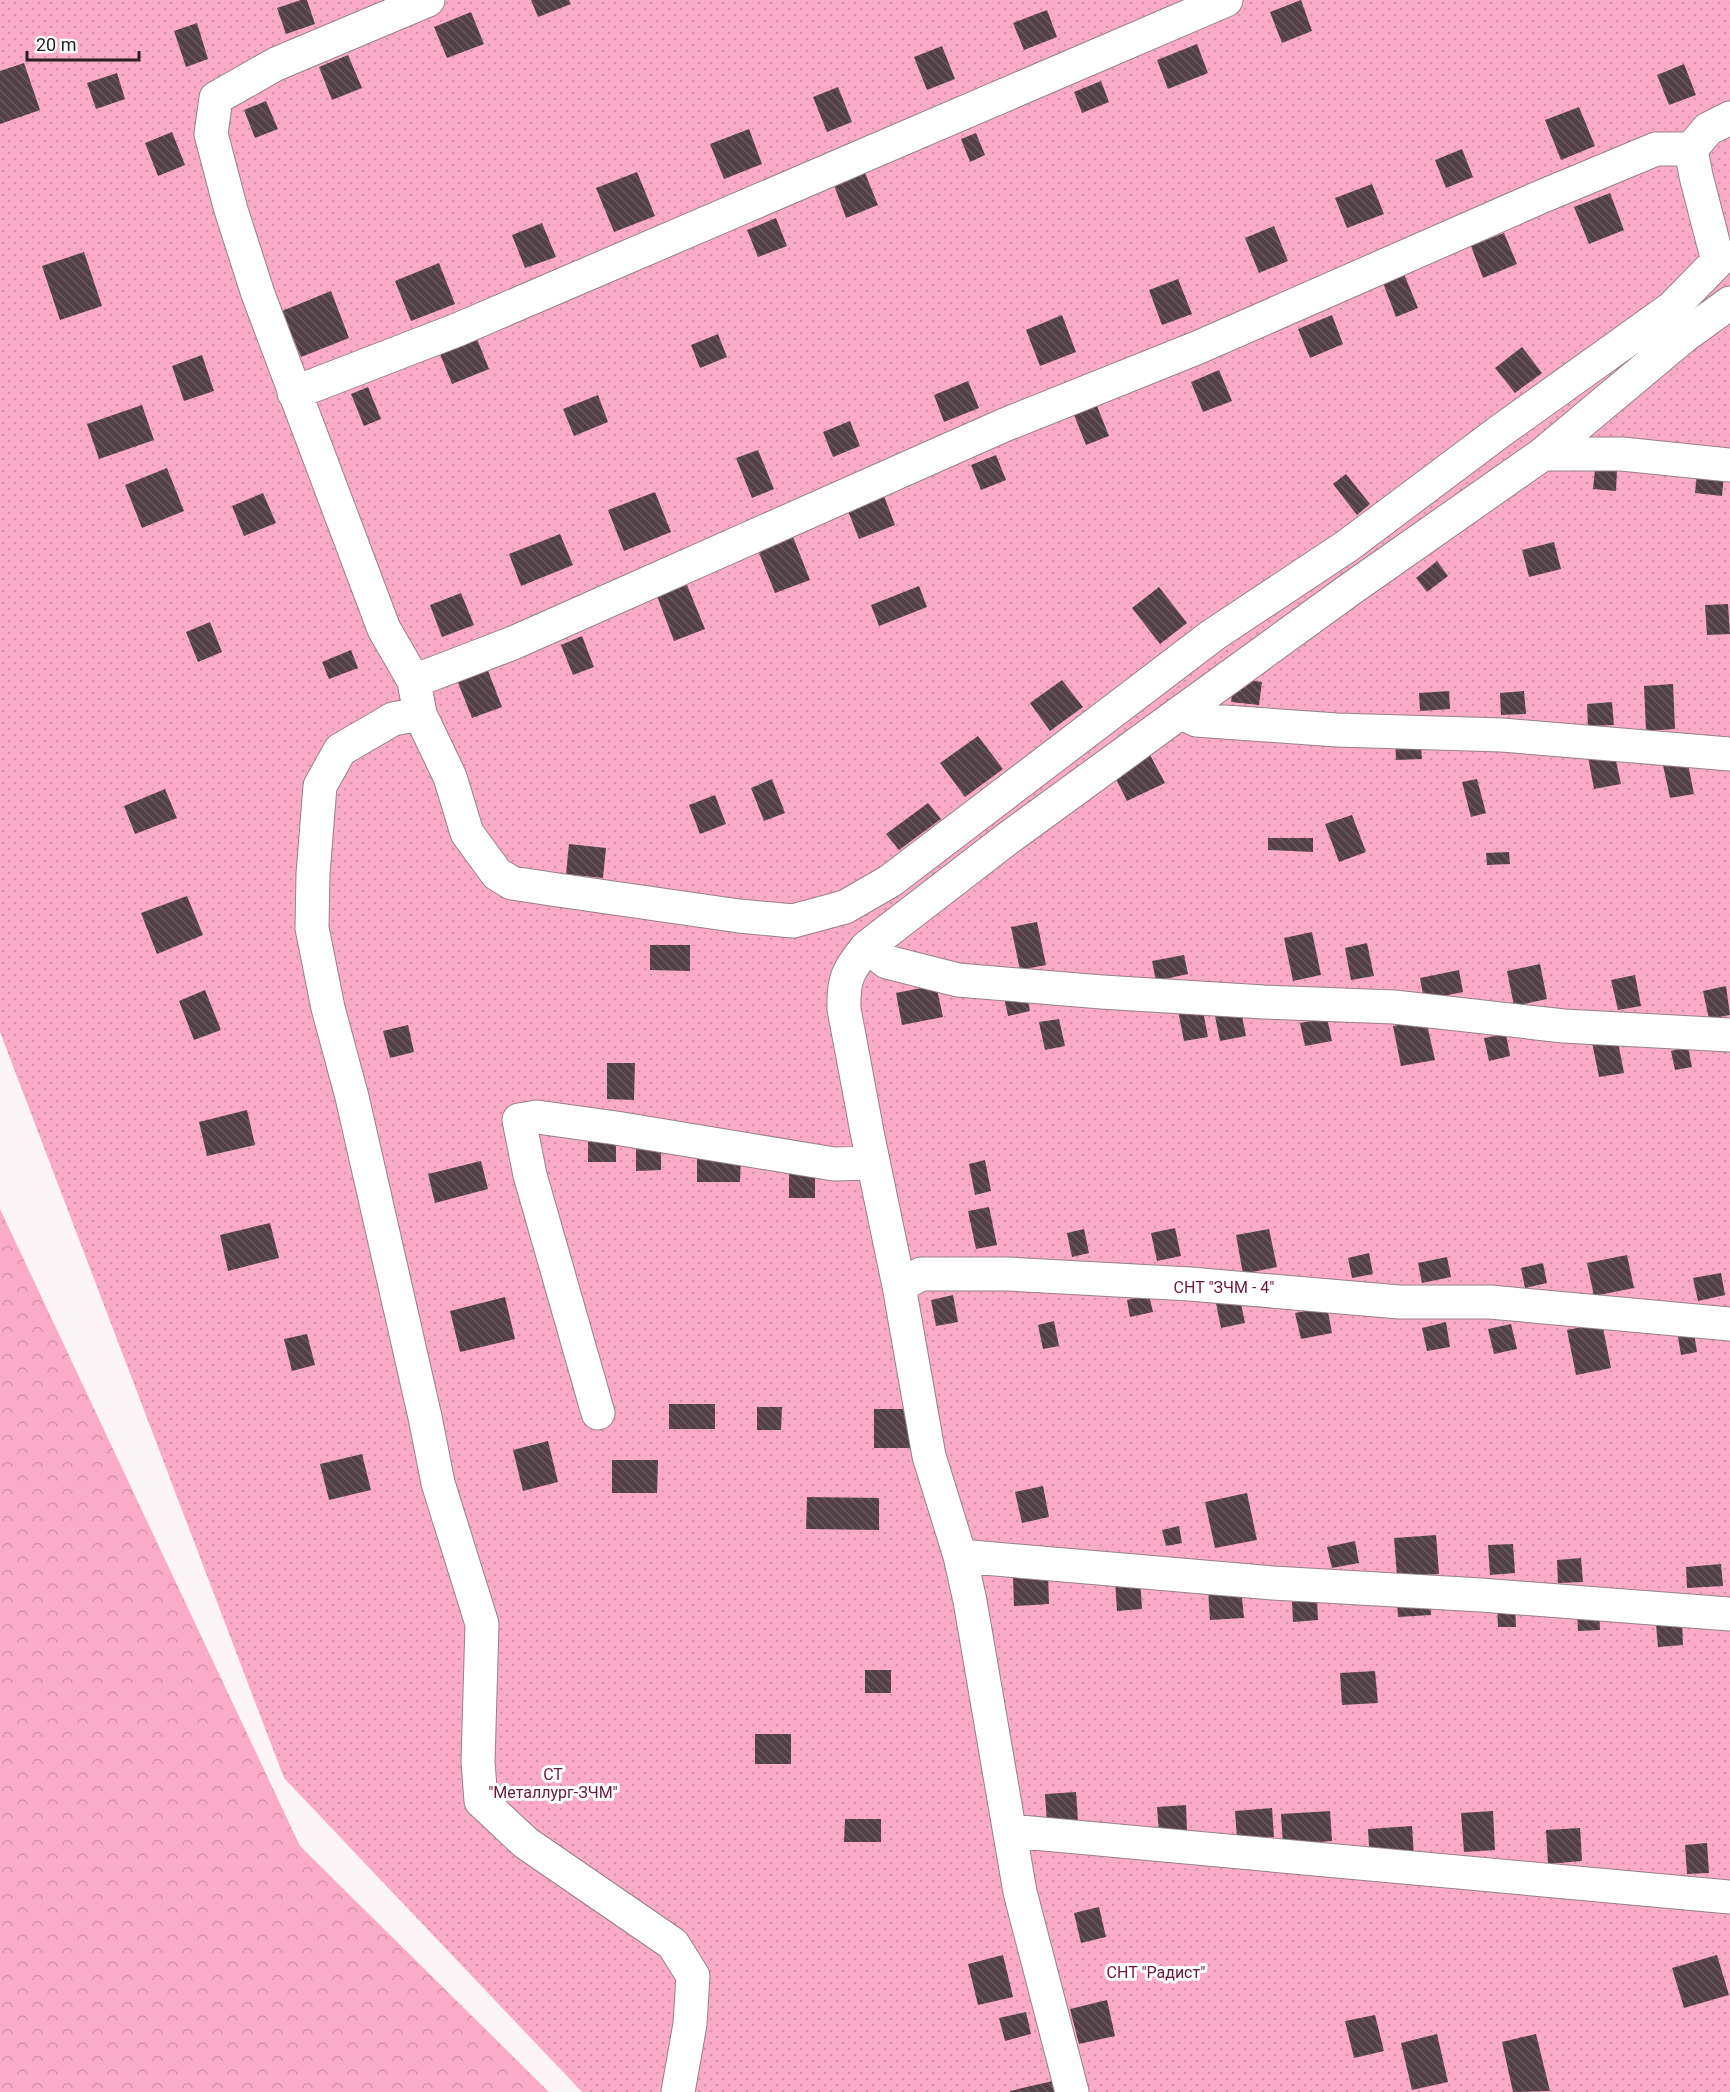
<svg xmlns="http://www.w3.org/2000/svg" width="1730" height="2092" font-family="Roboto,sans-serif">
<defs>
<pattern id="forest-crowns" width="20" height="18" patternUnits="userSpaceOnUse" patternTransform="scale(1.5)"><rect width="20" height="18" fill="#fbabc8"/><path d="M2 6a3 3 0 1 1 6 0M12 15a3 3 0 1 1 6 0" fill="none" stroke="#d793ac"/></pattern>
<pattern id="garden-dots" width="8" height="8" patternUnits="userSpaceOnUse" patternTransform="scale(1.5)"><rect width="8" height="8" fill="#fbabc8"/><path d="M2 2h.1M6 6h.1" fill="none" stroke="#d793ac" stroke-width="1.8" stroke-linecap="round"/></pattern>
<pattern id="building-back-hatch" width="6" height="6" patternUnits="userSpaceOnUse" patternTransform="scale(1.5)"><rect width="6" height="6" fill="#524046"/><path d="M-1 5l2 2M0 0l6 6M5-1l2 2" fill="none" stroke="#68595e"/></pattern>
</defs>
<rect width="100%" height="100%" fill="#fdf4f7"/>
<path fill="url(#forest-crowns)" d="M0,1209L300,1846L549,2092H0Z"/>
<path fill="url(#garden-dots)" d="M0,0H1730V2092H582L284,1778L0,1032Z"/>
<path fill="url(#building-back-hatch)" d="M301,0H307L315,24L286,34L277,8Z
M531,0H569L571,4L538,17Z
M1301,0L1312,31L1282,43L1270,12Z
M1047,10L1057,37L1024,50L1013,23Z
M471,12L484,44L447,58L434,27Z
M197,23L208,59L186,67L174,31Z
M1197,44L1208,73L1168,89L1157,60Z
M942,46L955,79L927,90L914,57Z
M348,55L362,88L332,100L319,67Z
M24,63L40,110L0,124V71Z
M1684,64L1696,95L1669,105L1657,75Z
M117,73L125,99L96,109L87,83Z
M1101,81L1109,102L1082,113L1074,92Z
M838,87L852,122L827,132L813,97Z
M266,101L278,129L255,138L244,110Z
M1579,107L1595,146L1561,160L1545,120Z
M749,129L762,164L724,179L710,144Z
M172,132L185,165L158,176L145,143Z
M976,133L985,155L970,162L961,139Z
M1462,149L1473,177L1446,188L1435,160Z
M637,172L655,216L614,232L596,188Z
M865,173L878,205L846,218L834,185Z
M1372,184L1384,214L1347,228L1335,198Z
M1610,193L1624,230L1589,244L1574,207Z
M776,218L787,246L758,257L747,230Z
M542,223L556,257L525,268L512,235Z
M1274,226L1288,261L1259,273L1245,238Z
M1504,233L1517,264L1483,278L1471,246Z
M84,252L102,306L60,320L42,266Z
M439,263L455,304L411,321L395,281Z
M1404,274L1418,308L1396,317L1383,283Z
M1178,279L1192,314L1162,325L1149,290Z
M331,291L349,338L301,357L282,311Z
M1062,315L1076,352L1040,366L1026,330Z
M1332,315L1343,344L1310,358L1298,329Z
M718,334L727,357L700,368L691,345Z
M477,339L489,369L452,384L440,354Z
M1522,347L1542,373L1515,393L1495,368Z
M202,355L214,391L184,401L172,366Z
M1219,370L1232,401L1203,412L1191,382Z
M968,381L979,408L944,422L934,395Z
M368,387L381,419L364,426L351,394Z
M598,395L608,422L574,436L563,409Z
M142,405L154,440L99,459L87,424Z
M1097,406L1109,436L1086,445L1074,415Z
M850,421L860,446L833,457L823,432Z
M758,450L774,489L752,498L736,458Z
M996,455L1006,480L981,490L971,465Z
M167,468L184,511L142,528L125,485Z
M1595,469L1617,471L1616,491L1593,489Z
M1697,472L1724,474L1722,496L1695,493Z
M1346,474L1370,504L1357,515L1333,484Z
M655,492L671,532L624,551L608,510Z
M263,493L276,523L244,536L232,506Z
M884,496L895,525L859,539L848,511Z
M791,532L810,580L775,593L756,545Z
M560,534L573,565L521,586L509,554Z
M1554,542L1561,569L1529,577L1522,550Z
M1437,561L1448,576L1427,592L1416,578Z
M687,585L705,629L674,641L657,596Z
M919,586L927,607L879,626L871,605Z
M1159,587L1187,623L1160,644L1132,608Z
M461,593L474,625L442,637L430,605Z
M1728,604L1730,634L1707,635L1705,605Z
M210,622L222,652L198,662L186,632Z
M582,636L594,667L573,675L561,645Z
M351,650L358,668L329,679L322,662Z
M485,663L502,707L472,718L455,675Z
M1234,678L1262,682L1259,705L1231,702Z
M1062,680L1083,707L1050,731L1030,703Z
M1673,684L1675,729L1646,731L1644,686Z
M1449,691L1450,709L1420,711L1419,693Z
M1524,691L1526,714L1501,715L1500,693Z
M1612,702L1614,725L1588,726L1587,704Z
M1420,735L1422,759L1396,760L1395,736Z
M978,736L1003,769L965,797L940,763Z
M1614,752L1621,784L1594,789L1588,757Z
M1150,755L1165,783L1127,801L1113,773Z
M1687,759L1694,794L1670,798L1663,765Z
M772,779L785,813L764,821L751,788Z
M1477,779L1486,813L1471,817L1462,782Z
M165,789L177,818L135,834L124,806Z
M715,795L726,824L700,834L689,805Z
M928,803L941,819L899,850L886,834Z
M1352,815L1366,852L1339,862L1325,824Z
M1268,838H1313V852L1268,850Z
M569,844L606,848L603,878L566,874Z
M1509,852L1510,864L1487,865L1486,853Z
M187,896L203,935L157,954L141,913Z
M1037,922L1046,965L1020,970L1011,927Z
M1312,932L1321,975L1293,981L1284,938Z
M1367,943L1374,976L1351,980L1345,948Z
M650,945H690V971L650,970Z
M1184,955L1188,974L1156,981L1152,961Z
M1540,964L1547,999L1514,1006L1507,971Z
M1459,970L1463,992L1424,1000L1420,978Z
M1635,975L1641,1006L1618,1010L1611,980Z
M936,985L943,1017L902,1025L896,993Z
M1726,986L1730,1015L1709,1019L1703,991Z
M205,990L221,1030L194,1040L179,1001Z
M1026,993L1030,1011L1008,1016L1004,997Z
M1202,1006L1208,1037L1184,1041L1178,1011Z
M1241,1011L1246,1036L1220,1041L1215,1016Z
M1327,1018L1332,1041L1305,1046L1300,1023Z
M1059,1019L1065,1046L1045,1050L1039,1022Z
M1426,1020L1435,1060L1401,1066L1393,1026Z
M408,1025L414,1052L390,1058L383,1031Z
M1506,1034L1510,1056L1489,1061L1484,1038Z
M1617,1037L1624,1073L1599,1077L1592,1042Z
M1688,1047L1692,1067L1675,1070L1671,1051Z
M607,1063H635L634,1100L607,1099Z
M247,1110L255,1145L207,1156L199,1122Z
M588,1142H616V1162H588Z
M636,1147H661V1170L636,1171Z
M697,1155H741L740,1182H697Z
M985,1160L991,1191L975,1195L969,1164Z
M481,1161L488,1189L435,1203L428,1174Z
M815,1170V1198H789V1171Z
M989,1207L997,1245L976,1249L968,1211Z
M270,1223L279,1258L228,1271L220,1235Z
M1175,1228L1181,1256L1157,1261L1151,1233Z
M1084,1229L1089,1253L1072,1257L1067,1233Z
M1269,1229L1277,1267L1243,1274L1236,1235Z
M1369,1253L1373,1274L1352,1278L1348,1258Z
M1627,1255L1634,1288L1594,1296L1587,1263Z
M1447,1257L1451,1277L1422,1283L1418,1263Z
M1543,1263L1547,1283L1525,1288L1521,1268Z
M1721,1273L1725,1295L1698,1301L1693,1278Z
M953,1295L958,1322L936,1326L931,1300Z
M1149,1295L1153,1312L1130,1317L1127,1300Z
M505,1297L515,1339L460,1352L450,1311Z
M1240,1299L1245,1323L1221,1328L1216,1303Z
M1327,1307L1332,1333L1301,1339L1295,1313Z
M1054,1321L1059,1346L1043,1349L1038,1325Z
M1446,1322L1450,1347L1427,1351L1422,1328Z
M1602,1323L1611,1368L1576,1375L1567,1330Z
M1511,1324L1517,1349L1494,1354L1488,1329Z
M1694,1333L1697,1352L1681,1355L1678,1337Z
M307,1334L315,1365L292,1371L284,1339Z
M669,1404H715V1429H669Z
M757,1407H782L781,1430H757Z
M874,1409H910V1448H874Z
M548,1441L558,1482L523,1491L513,1450Z
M362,1454L371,1490L329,1500L320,1464Z
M612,1460H658L657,1493H612Z
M1043,1486L1049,1517L1022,1523L1015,1492Z
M1247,1493L1257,1540L1215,1548L1205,1502Z
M807,1497L879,1498V1530L806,1529Z
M1179,1526L1182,1543L1166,1546L1162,1530Z
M1436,1535L1439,1574L1397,1576L1394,1538Z
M1355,1541L1359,1563L1332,1568L1327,1547Z
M1513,1544L1515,1573L1490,1575L1488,1545Z
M1581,1558L1583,1582L1558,1583L1557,1560Z
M1721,1564L1723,1586L1687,1588L1686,1567Z
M1048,1575L1049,1604L1014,1606L1013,1578Z
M1140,1578L1142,1609L1117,1611L1115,1580Z
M1241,1587L1244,1618L1210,1620L1208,1589Z
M1430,1599L1431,1615L1398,1617L1397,1601Z
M1317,1601L1318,1620L1293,1622L1292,1602Z
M1515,1605L1516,1627H1498L1497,1606Z
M1599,1608L1600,1630L1578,1631L1577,1610Z
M1682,1622L1683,1645L1658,1647L1656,1624Z
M865,1670H891V1693H865Z
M1375,1671L1378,1703L1342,1705L1340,1673Z
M755,1734H791V1764H755Z
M1076,1792L1078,1821L1047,1823L1045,1794Z
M1186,1805L1187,1832L1159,1834L1157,1807Z
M1272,1808L1274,1837L1237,1839L1235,1811Z
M1330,1811L1332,1841L1283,1845L1281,1814Z
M1493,1811L1495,1850L1464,1852L1461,1813Z
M845,1819H881V1842H844Z
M1412,1826L1414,1857L1370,1861L1368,1829Z
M1580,1828L1582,1861L1548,1864L1546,1830Z
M1707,1843L1709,1873L1687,1874L1685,1845Z
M1099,1907L1106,1937L1081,1943L1074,1913Z
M1003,1955L1013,1997L978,2005L968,1964Z
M1717,1955L1729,1995L1684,2008L1672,1968Z
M1107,2000L1115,2036L1079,2044L1070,2009Z
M1026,2012L1031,2034L1005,2041L999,2018Z
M1375,2015L1384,2051L1354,2058L1345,2021Z
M1437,2034L1448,2082L1412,2090L1401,2043Z
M1536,2034L1550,2091L1513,2092L1502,2042Z
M1057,2080L1060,2092H1010V2091Z"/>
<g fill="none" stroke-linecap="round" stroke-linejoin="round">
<defs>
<path id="minor" d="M428,0L276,64L216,98L211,134L231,210L258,294L384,629L414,681L420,714L450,777L467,833L497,874L512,883L551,889L739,916L793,921L845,907L890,881L1213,635L1347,546L1499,432L1672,308L1718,261L1696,176L1691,149L1708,129L1730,118
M294,393L457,330L1226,0
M1543,454H1622L1730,465
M414,681L513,643L1002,426L1199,347L1543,196L1656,149H1691
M1181,712L1196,720L1337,730L1502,735L1730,754
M420,714L393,719L340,750L320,786L313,874L312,928L328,1008L352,1097L425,1417L438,1483L482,1624L478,1762L481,1801L526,1843L673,1944L693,1976L690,2024L678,2092
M867,947L887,962L958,980L1102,992L1264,1002L1394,1007L1564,1026L1730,1035
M899,1286L921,1274H1008L1190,1284L1399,1302H1490L1730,1324
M598,1413L530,1175L519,1120L537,1117L616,1128L834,1164L873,1163
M960,1556L1273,1583L1481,1595L1730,1614
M1010,1831L1730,1897
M1072,2092L1020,1892L970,1601L960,1556L929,1456L899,1286L868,1137L844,1009C843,979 848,970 867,947L1007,839L1181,712L1352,588L1543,454L1683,337L1730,303"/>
</defs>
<use href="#minor" stroke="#958187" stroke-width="35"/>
<use href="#minor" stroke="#fff" stroke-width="33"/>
</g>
<g text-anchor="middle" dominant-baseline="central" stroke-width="6" stroke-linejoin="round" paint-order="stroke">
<g font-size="16" fill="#69173e" stroke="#fff">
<text x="1224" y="1287">СНТ "ЗЧМ - 4"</text>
<text x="553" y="1774">СТ<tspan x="553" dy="18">"Металлург-ЗЧМ"</tspan></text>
<text x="1156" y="1972">СНТ "Радист"</text>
</g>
</g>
<path d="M27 51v9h112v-9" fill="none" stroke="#292124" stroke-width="3"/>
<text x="36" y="51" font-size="18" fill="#292124" stroke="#ffffff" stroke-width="4.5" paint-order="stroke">20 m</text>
</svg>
